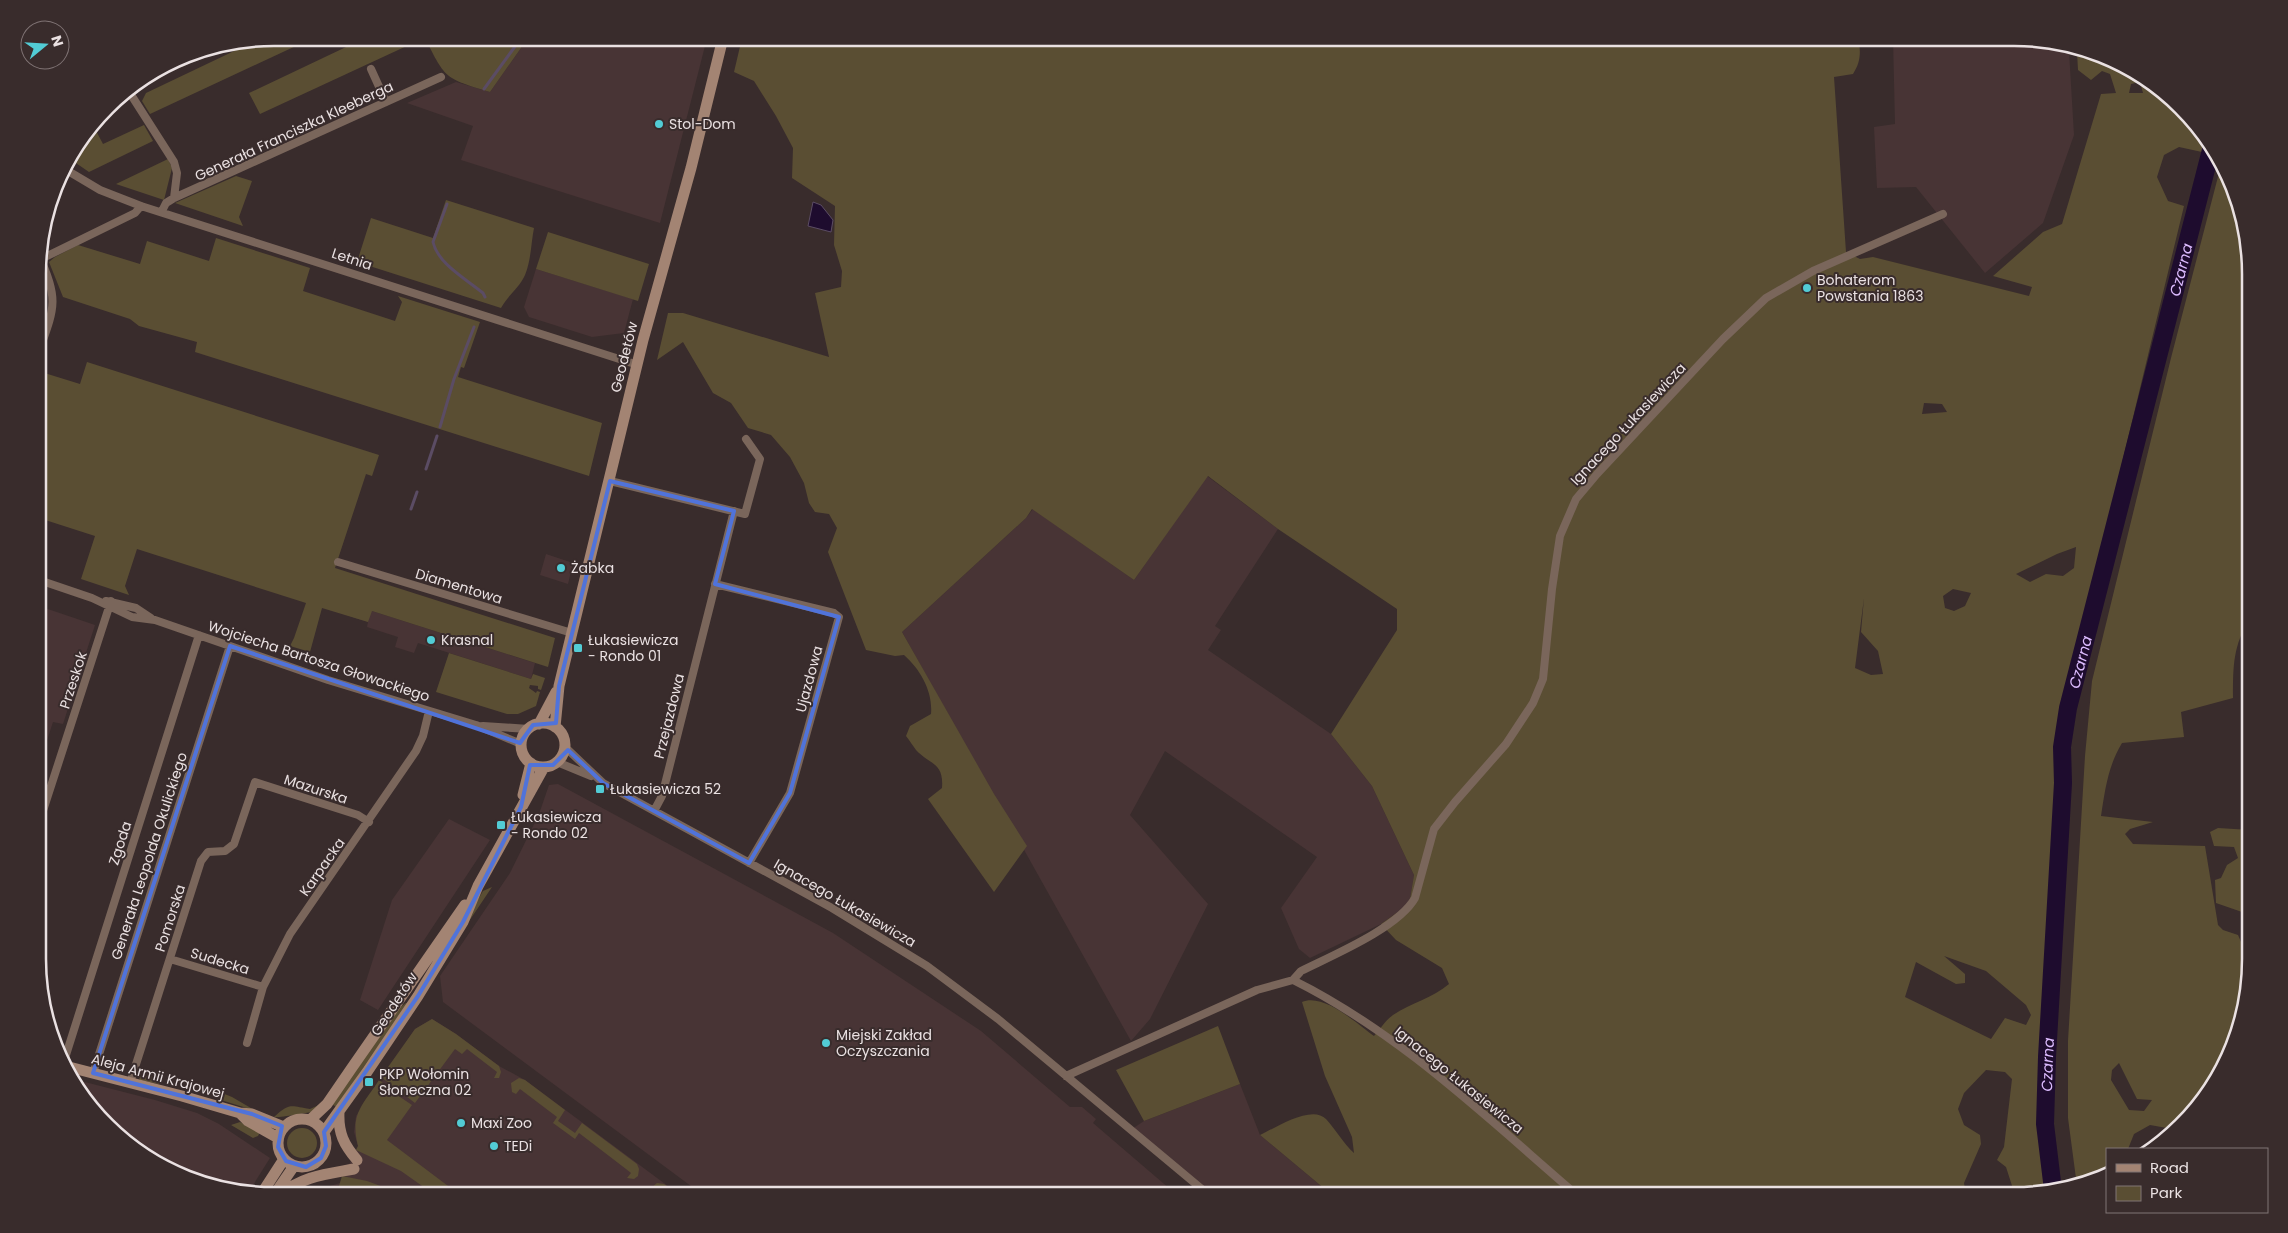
<svg xmlns="http://www.w3.org/2000/svg" width="2288" height="1233" font-family="Poppins,sans-serif">
<rect width="100%" height="100%" fill="#392c2c"/>
<path fill="#483435" d="M528,38H707L660,223L461,160L473,126L407,103L456,82L490,92Z
M1893,38H2014L2069,51L2074,135L2043,223L1985,273L1916,187L1877,188L1874,127L1895,124Z
M536,269L633,299L624,333L592,337L529,317L524,307Z
M1207,476L1278,529L1215,626L1221,630L1208,650L1331,734L1372,786L1414,875L1410,899L1405,907L1381,924L1310,958L1299,949L1281,908L1317,857L1165,751L1130,815L1208,904L1150,1019L1131,1041L902,632L1026,518L1033,509L1134,580Z
M546,554L573,563L568,584L540,575Z
M325,596L535,663L531,679L418,643L414,653L395,647L398,637L367,627L368,622L322,607Z
M39,606L95,625L63,724L53,722L39,765Z
M558,784L833,933L981,1031L1070,1107H1082L1096,1119L1093,1123L1177,1195H703L443,1002L440,976L510,873L539,814L549,785Z
M449,819L490,840L378,1010L360,1000L392,900Z
M432,1019L456,1034L499,1066L525,1080L680,1195H300L340,1183L358,1146L354,1132L356,1116L415,1029Z
M73,1079L155,1100L197,1113L219,1124L270,1158L250,1190L169,1171L118,1137L78,1090Z
M1240,1084L1260,1135L1332,1195H1209L1132,1129L1144,1121Z"/>
<path fill="#5a4e33" fill-rule="evenodd" d="M274,38H313L150,114L142,101L146,93L253,42Z
M365,38H424L260,114L249,93Z
M425,38H528L490,92C445,78 446,80 425,38Z
M742,38H1858C1861,51 1861,62 1853,74L1834,77L1846,252L1860,259L1873,257L2029,296L2032,287L1993,276L2043,232L2062,224L2101,94L2116,93L2110,74L2102,71L2091,80L2078,70L2077,52L2119,62L2170,96L2205,137L2202,152L2179,147L2164,155L2157,177L2168,201L2184,206L2107,525L2103,537V548L2078,649L2059,748L2061,784L2041,1116L2050,1191L2029,1195H2015L2006,1167L1997,1160L2004,1147L2012,1079L2005,1072L1986,1070L1964,1093L1958,1109L1964,1125L1980,1135L1981,1144L1964,1183L1966,1195H1332L1260,1135C1275,1128 1312,1104 1326,1119C1336,1130 1344,1144 1354,1153L1352,1137L1325,1076L1302,1002C1324,993 1356,1023 1374,1036C1380,1029 1386,1020 1393,1015C1411,1003 1433,998 1449,984L1442,968L1396,940L1381,924L1405,907L1410,899L1414,875L1372,786L1331,734L1397,630V609L1278,529L1208,476L1134,580L1032,509L1026,518L902,632L994,794L1027,846L994,892L928,799L942,788C944,762 930,765 916,750C913,746 910,741 906,736L910,726L931,714C933,692 921,670 904,655L895,656L866,650L828,552L837,528L829,514L815,512L809,503L804,483L790,457L771,435L748,428L731,403L713,393L683,342L657,360L668,313H683L829,357L815,293L841,287L842,271L834,245L835,206L792,178L793,148L776,116L754,81L734,72ZM2140,82L2143,93H2129L2131,84ZM1924,403L1942,404L1947,412L1922,414ZM2076,547L2074,568L2063,576L2046,574L2030,582L2016,574L2057,554ZM1953,589L1971,593L1965,606L1954,611L1945,608L1943,596ZM1864,598L1861,632L1878,651L1883,674L1871,675L1855,668ZM1944,956L1986,971L2026,1005L2031,1015L2026,1025L2005,1018L1991,1039L1905,997L1916,962L1956,984L1965,983V974Z
M221,48L182,67L179,62L197,53Z
M144,125L153,141L89,172L70,159L94,127L103,144Z
M168,159L172,168L164,200L116,184Z
M2220,169L2249,244L2250,618C2233,646 2233,665 2233,698L2181,712L2184,737L2122,743C2108,766 2105,790 2101,816L2153,822L2130,829L2125,834L2133,844L2205,846L2218,925L2223,930L2238,935L2245,951L2250,952V959L2226,1064L2192,1115L2178,1127L2167,1128L2150,1125L2134,1134L2128,1149H2107V1175L2090,1183L2077,1186L2068,1118V1041L2085,756L2092,681L2171,358ZM2119,1063L2137,1099L2152,1100L2144,1111L2129,1110L2111,1080L2112,1070Z
M236,176L252,181L239,217L243,226L175,203Z
M446,200L534,228C531,243 531,261 525,275C520,287 508,295 501,308L357,262L371,218L433,238Z
M548,232L649,264L638,301L536,269Z
M216,238L310,268L303,291L395,321L402,302L398,296L480,322L464,368L461,367L458,377L602,423L589,476L195,352L197,342L139,326L130,319L63,297L49,262L55,257L78,245L140,264L147,241L209,261Z
M87,362L379,455L372,476L366,474L335,568L555,638L548,667L372,611L368,622L322,608L310,652L290,646L294,638L306,603L137,549L125,586L129,595L81,579L95,536L39,518L38,371L80,384Z
M449,653L531,679L533,674L545,678L541,690L538,689V686L530,685L529,688L536,693L537,691L540,692L536,706L518,714H507L436,692Z
M2218,828L2250,830V913L2242,912L2216,903L2215,880L2221,878L2227,865L2238,858L2234,847L2214,846L2210,832Z
M492,887L443,960L483,891Z
M406,1003H408L336,1107L332,1104L399,1008Z
M432,1019L456,1034L499,1066L501,1072L499,1078H494L497,1072L467,1049L462,1054L455,1049L415,1103L381,1077L415,1029Z
M1218,1026L1240,1084L1144,1121L1116,1070Z
M138,1076H156L159,1084L140,1080Z
M519,1078L525,1080L565,1110L558,1121L575,1133L582,1123L637,1164L639,1169L638,1176L634,1179L627,1178L631,1173L626,1169L579,1133L575,1139L553,1123L557,1117L520,1089L516,1094L512,1092L511,1083Z
M379,1080L392,1090L391,1091L412,1105L387,1140L460,1195H435L401,1171L356,1150L358,1146C350,1114 362,1106 379,1080Z
M222,1093L232,1097L256,1111L221,1100Z
M321,1104C318,1107 315,1111 311,1112C307,1113 278,1118 274,1117C290,1102 291,1106 310,1109Z
M240,1122L260,1132L258,1136L253,1138L231,1125Z
M287 1143a15 15 0 1 1 30 0a15 15 0 1 1-30 0Z
M342,1176L367,1181L405,1195H396L389,1190L385,1195H381L371,1188L365,1195H340L339,1186Z
M657,1183L664,1184L679,1195H661L658,1193L651,1195V1188Z"/>
<path fill="#1e0c2e" stroke="#5b4c64" d="M813,202L821,205L833,220L831,232L808,226Z"/>
<g fill="none" stroke-linecap="round" stroke-linejoin="round">
<path stroke="#5b4c64" stroke-width="3" d="M484,89L519,41
M447,204L433,242C438,264 466,279 483,293L485,297
M440,427L454,379L474,327
M426,469L437,436
M411,509L417,492"/>
<path stroke="#1e0c2e" stroke-width="18" id="s1" d="M2053,1190L2045,1124L2047,1057L2063,783L2062,747L2068,708L2212,146"/>
<path stroke="#7a665b" stroke-width="8" d="M371,69L386,102
M128,90L174,162L177,173L174,198
M63,168L100,190L141,206L638,365
M162,211L166,203L174,198L441,77
M38,262L41,259L135,213L141,206
M38,354C54,309 60,300 39,256
M610,481L745,514L760,459L746,439
M338,562L572,633
M39,580L92,598L132,617L155,620L328,680L476,725L521,744
M715,584L834,613L839,617L790,793L749,863
M106,601L136,608L151,618
M483,726L529,729
M565,747L603,783L832,908L927,966L998,1019L1209,1195
M557,762L591,776
M654,811L662,796L734,511
M39,823L111,601
M170,959L263,987
M1293,980L1301,971C1333,955 1398,928 1415,898L1434,829L1455,802L1506,744L1533,703L1543,679L1552,589L1560,536L1576,499L1597,474L1723,339L1766,298L1813,271L1943,214
M247,1043L263,987L290,934L416,751L423,736L429,711
M65,1058L199,635
M93,1073L230,646
M1066,1076L1257,990L1293,980C1400,1033 1487,1118 1577,1195
M130,1083L201,861L208,852L225,851L234,844L255,782L358,815L369,822"/>
<path stroke="#a38473" stroke-width="11" d="M521 745a22 22 0 1 1 44 0a22 22 0 1 1-44 0Z
M539,724L556,692
M555,727L559,686L643,340L691,168L723,38
M523,795L531,763
M69,1067L182,1096L240,1113L252,1114L284,1127
M339,1112C338,1133 344,1145 357,1160
M240,1113L248,1121L278,1138
M278 1143a24 24 0 1 1 48 0a24 24 0 1 1-48 0Z
M310,1120L327,1104L351,1069L465,905
M324,1132L367,1072L418,996L463,922L478,886L544,767
M262,1193L284,1159
M274,1195L294,1166
M280,1195C302,1176 327,1174 354,1169"/>
</g>
<path fill="none" stroke="#5073da" stroke-width="4" stroke-linejoin="round" d="M610,481L734,511L715,584L839,617L790,793L749,863L603,783L568,750L553,765H530L521,807L463,922L418,996L324,1132L326,1146L321,1158L306,1167L286,1161L278,1147L282,1126L252,1114L93,1073L230,646L520,743L533,725L556,723L559,686Z"/>
<g fill="#52ccd5" stroke="#392c2c" stroke-width="2">
<circle cx="659" cy="124" r="5"/>
<circle cx="1807" cy="288" r="5"/>
<circle cx="561" cy="568" r="5"/>
<circle cx="431" cy="640" r="5"/>
<rect x="573" y="643" width="10" height="10" rx="2.5"/>
<rect x="595" y="784" width="10" height="10" rx="2.5"/>
<rect x="496" y="820" width="10" height="10" rx="2.5"/>
<circle cx="826" cy="1043" r="5"/>
<rect x="364" y="1077" width="10" height="10" rx="2.5"/>
<circle cx="461" cy="1123" r="5"/>
<circle cx="494" cy="1146" r="5"/>
</g>
<g text-anchor="middle" dominant-baseline="central" stroke-width="4" stroke-linejoin="round" paint-order="stroke">
<g font-size="14" fill="#eae1e2" stroke="#392c2c" text-anchor="start">
<text x="669" y="124">Stol-Dom</text>
<text x="1817" y="280">Bohaterom<tspan x="1817" dy="16">Powstania 1863</tspan></text>
<text x="571" y="568">Żabka</text>
<text x="441" y="640">Krasnal</text>
<text x="588" y="640">Łukasiewicza<tspan x="588" dy="16">- Rondo 01</tspan></text>
<text x="610" y="789">Łukasiewicza 52</text>
<text x="511" y="817">Łukasiewicza<tspan x="511" dy="16">- Rondo 02</tspan></text>
<text x="836" y="1035">Miejski Zakład<tspan x="836" dy="16">Oczyszczania</tspan></text>
<text x="379" y="1074">PKP Wołomin<tspan x="379" dy="16">Słoneczna 02</tspan></text>
<text x="471" y="1123">Maxi Zoo</text>
<text x="504" y="1146">TEDi</text>
</g>
<g font-size="14" fill="#eae1e2" stroke="#392c2c">
<text transform="translate(294 131) rotate(-25)">Generała Franciszka Kleeberga</text>
<text transform="translate(352 259) rotate(18)">Letnia</text>
<text transform="translate(624 357) rotate(-76)">Geodetów</text>
<text transform="translate(1628 424) rotate(-47)">Ignacego Łukasiewicza</text>
<text transform="translate(459 586) rotate(17)">Diamentowa</text>
<text transform="translate(319 661) rotate(18)">Wojciecha Bartosza Głowackiego</text>
<text transform="translate(809 679) rotate(-75)">Ujazdowa</text>
<text transform="translate(73 680) rotate(-72)">Przeskok</text>
<text transform="translate(669 716) rotate(-76)">Przejazdowa</text>
<text transform="translate(316 789) rotate(18)">Mazurska</text>
<text transform="translate(120 843) rotate(-72)">Zgoda</text>
<text transform="translate(149 856) rotate(-72)">Generała Leopolda Okulickiego</text>
<text transform="translate(322 867) rotate(-55)">Karpacka</text>
<text transform="translate(845 903) rotate(30)">Ignacego Łukasiewicza</text>
<text transform="translate(170 918) rotate(-72)">Pomorska</text>
<text transform="translate(220 961) rotate(17)">Sudecka</text>
<text transform="translate(394 1004) rotate(-57)">Geodetów</text>
<text transform="translate(158 1076) rotate(15)">Aleja Armii Krajowej</text>
<text transform="translate(1459 1080) rotate(39)">Ignacego Łukasiewicza</text>
</g>
<g font-size="15" font-style="italic" fill="#dcbbfe" stroke="#392c2c">
<text stroke="none"><textPath href="#s1" startOffset="936">Czarna</textPath></text>
<text stroke="none"><textPath href="#s1" startOffset="531">Czarna</textPath></text>
<text stroke="none"><textPath href="#s1" startOffset="126">Czarna</textPath></text>
</g>
</g>
<path d="M0 0H2288V1233H0ZM274 46H2014A228 228 0 0 1 2242 274V959A228 228 0 0 1 2014 1187H274A228 228 0 0 1 46 959V274A228 228 0 0 1 274 46Z" fill="#392c2c" fill-rule="evenodd"/>
<path fill="none" stroke="#eae1e2" stroke-width="2.5" d="M274 46H2014A228 228 0 0 1 2242 274V959A228 228 0 0 1 2014 1187H274A228 228 0 0 1 46 959V274A228 228 0 0 1 274 46Z"/>
<rect x="2106" y="1148" width="162" height="65" fill="#392c2c" stroke="#807475"/>
<rect x="2116" y="1164" width="25" height="8" fill="#a38473" stroke="#807475"/>
<text x="2150" y="1173" font-size="15" fill="#eae1e2">Road</text>
<rect x="2116" y="1186" width="25" height="15" fill="#5a4e33" stroke="#807475"/>
<text x="2150" y="1198" font-size="15" fill="#eae1e2">Park</text>
<g transform="translate(45 45) rotate(72)"><circle r="24" fill="#392c2c" stroke="#807475"/>
<path d="M0-4L9 19L0 12L-9 19Z" fill="#52ccd5"/>
<text y="-8" font-size="14" font-weight="bold" text-anchor="middle" fill="#eae1e2">N</text>
</g>
</svg>
